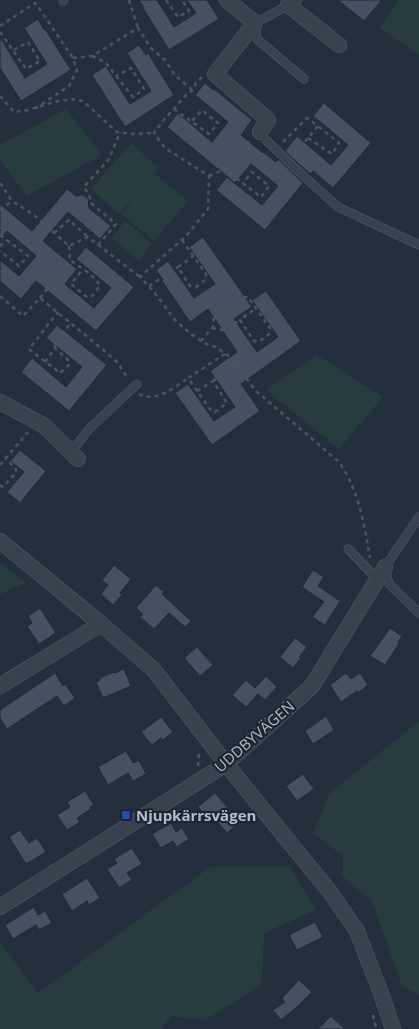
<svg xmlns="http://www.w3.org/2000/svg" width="419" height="1029" font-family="'Open Sans',sans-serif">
<rect width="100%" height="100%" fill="#242f3e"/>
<path fill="#263c3f" d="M399,0H419V55L379,28Z
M66,109L102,155L27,196L0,160V145Z
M131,143L159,168L155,174L188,201L154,241L121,214L144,186L119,214L91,189Z
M125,221L152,243L139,261L111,238Z
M317,355L383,397L339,449L266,390Z
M0,562L26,583L0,594Z
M419,721V995L402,986L372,901L342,876L343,856L313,833L329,794Z
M290,866L316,910L264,933L262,985L205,1020L171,1016L161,1029H0V942L38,993L210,867Z"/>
<path fill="#455162" stroke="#1f2835" d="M139,0H157L174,27L196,13L187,0H207L219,19L169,50L143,8H144Z
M338,0H382L364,21Z
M38,19L44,30L45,29L71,70L21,101L0,68V37L25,78L47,64L24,28Z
M139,45L146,55L148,53L174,95L125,127L92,75L106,66L130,104L151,91L127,53Z
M205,83L213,90L214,89L252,120L241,135L263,153V152L276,162L278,159L303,183L265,230L216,190L227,177L262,205L278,186L251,164L235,183L167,127L178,113L212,142L228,122L195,95Z
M324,103L371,143L333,188L313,171L310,174L285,151L297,136L331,165L348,145L313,116Z
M67,189L76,196L83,195L88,198L89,208L111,226L100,239L68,212L43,241L77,269L65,284L94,308L111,288L76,259L86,247L134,287L96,331L36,281L21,299L0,281V260L19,276L36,256L7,231L0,240V204L32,231Z
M203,237L252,307L234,319L257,352L278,337L252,300L266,291L301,341L241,384L260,411L212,445L175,393L188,384L214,421L235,407L210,371L237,352L208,309L190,322L162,281L163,280L156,270L168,261L194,298L215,284L189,247Z
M57,325L107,365L69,411L21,372L32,358L66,387L82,367L46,338Z
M20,450L46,471L20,503L7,492L24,472L10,461Z
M114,565L131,579L120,593L122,595L113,605L101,594L108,585L102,580Z
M313,570L324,577L318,586L340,601L325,625L312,617L324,602L302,587Z
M156,585L164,592L162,594L191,621L185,627L169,613L154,629L140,617L143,614L136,608Z
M40,608L56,633L39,644L27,626L32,623L28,616Z
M390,628L402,636L398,642H400L385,665L370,656Z
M295,638L307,647L299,657L301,658L293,668L280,657Z
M197,647L213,665L200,676L184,658Z
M124,669L131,686L103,698L96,682L100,680V678L114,672L115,673Z
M55,673L63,686L65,684L75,698L64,706L57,696L7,729L0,718V710Z
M346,673L351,679L360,673L368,685L358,693L357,691L341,702L330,685Z
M266,676L277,687L265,700L258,694L246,707L232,695L246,680L255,688Z
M326,716L334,730L313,744L305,731Z
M161,717L173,732L163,740L161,738L152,745L141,732Z
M126,751L133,763L139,760L146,774L133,781L128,773L108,785L98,767Z
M303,774L314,789L297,801L286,786Z
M85,791L94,805L90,807L91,809L77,818L80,822L67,830L57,815L70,807L67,802Z
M215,793L240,822L227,833L211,814L207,817L198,807Z
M171,823L176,832L182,828L189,839L177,847L173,841L161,848L152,834Z
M20,830L29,843L37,838L46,852L26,864L9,837Z
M132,848L142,864L127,873L132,880L119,888L107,869L117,863L114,859Z
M87,878L100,898L89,905L87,901L72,911L62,894Z
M34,907L38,915L45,911L52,923L39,930L36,925L13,939L5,925Z
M315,922L323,937L297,950L289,935Z
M299,980L312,992L294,1010H293L281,1020L273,1010L285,1002L282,998Z
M331,1016L345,1029H318Z"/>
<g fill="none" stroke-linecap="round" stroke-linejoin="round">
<defs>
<path id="service" d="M298,0L255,23L257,39L304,79
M63,1L64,0
M266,140L299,172L338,207L419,245
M71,452L89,429L137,384
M419,517L385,567L389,584L419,613
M348,549L377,579"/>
<path id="minor" d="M227,0L255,23L215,74L268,120L260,132
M288,5L339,45
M0,402L43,425L78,459
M0,541L101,624L154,670L226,764L330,892L357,931L382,996L393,1029
M0,686L101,624
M0,907L226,764L312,686L385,567"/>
</defs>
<use href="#service" stroke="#565f6c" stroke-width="9"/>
<use href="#minor" stroke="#565f6c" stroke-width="16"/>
<path stroke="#44595c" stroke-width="2.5" stroke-dasharray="4 4" stroke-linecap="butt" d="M129,0L138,28
M166,0L178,17L189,11L182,0
M0,26L35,3L39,8L73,58L77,70L69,86L36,108
M0,32L26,69L40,61L28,42L14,50
M92,56L105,62L133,97L144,89L131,68L116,76
M73,58L92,56L138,28L151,48L165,60L174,74L192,90
M202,77L196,83L193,90L186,95L163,121L154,133L165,148L209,176L208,209L186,236L140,277L154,292L175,320L191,334L204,343L216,347L230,357L256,391L339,462C359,491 364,523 370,558
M0,96L14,112L28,110L54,102L71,99L83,101L117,132L133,134L154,133
M174,109L209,134L218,123L202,110L192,121
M308,138L332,154L339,143L318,126
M283,142L307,118L318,126L295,154
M226,169L250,140
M209,176L226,169C237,179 249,188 261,197L269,186L252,172L243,183
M0,183L12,201L34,215L69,246L88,237L140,277
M0,210L12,201
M54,233L69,220L88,237
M0,235L28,256L19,266L0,251
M182,240L206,274V279L196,287L190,286L178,267L194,256
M98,245L116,224L92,204L89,195L84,187L109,159L120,132
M0,246L6,240
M69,246L70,260C80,267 94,275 100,286L92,296L87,297L71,284L83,269
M149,286L178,267
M0,296L23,316L40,298L107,353L118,363L128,379
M40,298L70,260
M212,328L224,330L240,320
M201,341L213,327L214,317L243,297H248L270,328V333L260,341H254L240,320L256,308
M55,348L56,340L71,323
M45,362L55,348L68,360L70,364L60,373L29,349L58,312
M213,381L235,364
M197,391L213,381L227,403L215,412L210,409L188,378L225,354
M139,394C156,403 173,388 188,378
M0,465L28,432
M0,485L3,487L16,473V469L5,458
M198,766L199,752
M373,1015L376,1029"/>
<use href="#service" stroke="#38414e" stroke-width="8"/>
<use href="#minor" stroke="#38414e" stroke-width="15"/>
</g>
<rect fill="#1a4fb4" stroke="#1d2633" stroke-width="2" x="121" y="810" width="10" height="10" rx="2.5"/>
<g text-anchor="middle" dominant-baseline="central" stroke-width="4.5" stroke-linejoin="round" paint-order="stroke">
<g font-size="15" fill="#b4bcc9" stroke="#1d2633">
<text transform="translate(254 736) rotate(-41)">UDDBYVÄGEN</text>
</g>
<g font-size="15" font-weight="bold" fill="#b4bcc9" stroke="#1d2633" text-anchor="start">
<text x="136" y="815">Njupkärrsvägen</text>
</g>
</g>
</svg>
